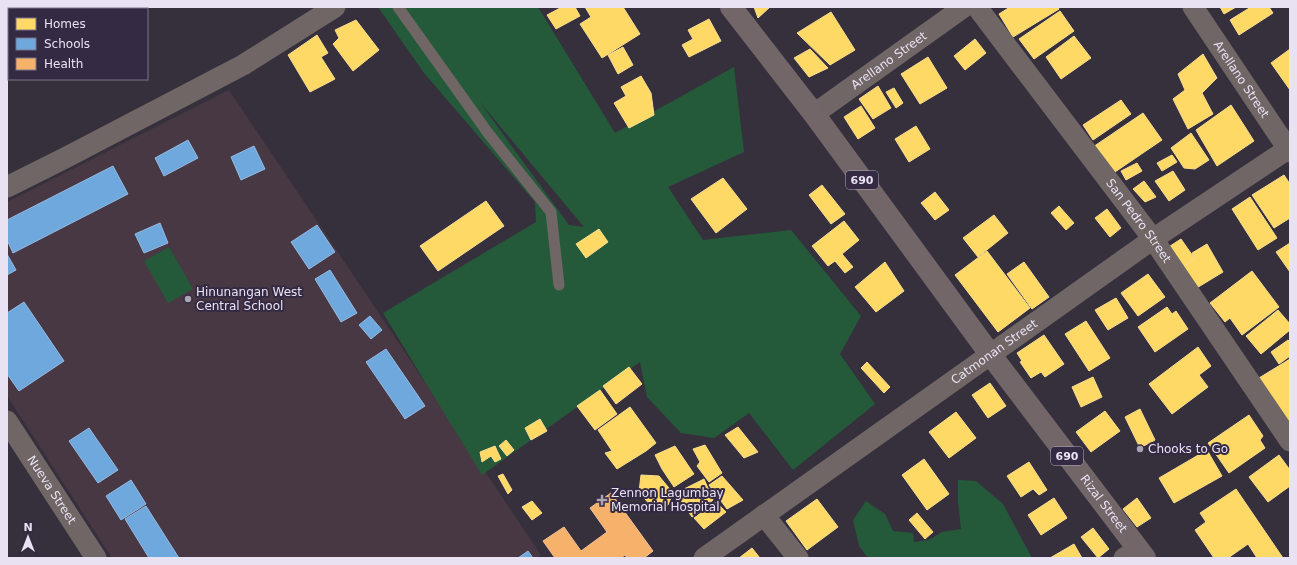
<svg xmlns="http://www.w3.org/2000/svg" width="1297" height="565" font-family="'DejaVu Sans',sans-serif">
<rect width="100%" height="100%" fill="#36303d"/>
<path fill="#473843" d="M229,90L541,555L537,558H112L7,396V202Z"/>
<path fill="#245a3a" fill-rule="evenodd" d="M378,7H538L615,133L734,67L744,152L668,187L703,240L791,230L861,316L840,354L875,404L793,470L749,413L714,438L681,433L647,397L640,362L482,475L383,313L536,222L535,202L424,73ZM479,101L584,227L569,225Z
M169,247L193,289L168,303L144,261Z
M958,480L976,481L1003,504L1032,558H868L859,546L853,520L866,501L885,514L893,531L913,533L914,542L929,540L942,532L961,529L958,502Z"/>
<path fill="#ffd966" stroke="#f8dc90" d="M562,7H575L580,16L556,29L547,15Z
M585,7H623L640,34L602,58L580,24L591,17Z
M754,7H770L758,18Z
M1010,7H1058L1059,9L1013,37L999,14Z
M1220,7H1236L1224,14Z
M1251,7H1269L1273,13L1239,35L1230,20Z
M1060,11L1074,31L1034,59L1019,39Z
M831,12L855,50L830,65L797,33Z
M709,19L721,41L689,57L682,45L693,39L688,30Z
M356,20L379,50L353,71L333,44L339,38L335,30Z
M317,35L328,53L321,57L335,79L310,92L288,55Z
M1074,36L1091,58L1061,79L1046,57Z
M975,39L986,53L965,70L954,56Z
M623,47L633,65L618,74L608,55Z
M810,49L828,68L809,77L794,58Z
M1290,49V90L1271,63Z
M1203,54L1217,78L1202,93L1213,114L1188,129L1173,99L1185,90L1178,74Z
M928,57L947,88L920,104L901,74Z
M641,76L651,93L654,115L629,128L614,103L626,96L621,87Z
M878,86L891,108L873,119L859,99Z
M894,88L903,103L896,108L886,92Z
M1121,100L1131,114L1093,140L1083,125Z
M1231,105L1254,141L1217,166L1196,130Z
M861,106L875,128L858,139L844,117Z
M1143,113L1162,140L1112,174L1093,147Z
M916,126L930,149L909,162L895,139Z
M1191,133L1209,160L1195,169L1184,168L1171,148Z
M1172,155L1177,162L1162,171L1157,163Z
M1137,163L1142,171L1126,180L1121,171Z
M1173,171L1185,190L1169,201L1155,181Z
M1284,175L1290,184V218L1274,228L1252,195Z
M723,178L747,209L716,233L691,199Z
M1144,181L1156,197L1145,202L1133,189Z
M822,185L845,214L831,224L809,195Z
M935,192L949,210L935,220L921,203Z
M1250,197L1277,238L1258,250L1232,209Z
M486,201L504,226L438,271L420,246Z
M1059,206L1074,223L1066,230L1051,213Z
M1107,209L1121,228L1110,237L1095,218Z
M994,215L1008,233L978,257L963,238Z
M844,221L859,240L842,254L853,267L845,273L835,261L828,266L812,246Z
M599,229L608,242L586,258L576,244Z
M1181,239L1195,259L1181,268L1164,250Z
M1290,243V272L1276,252Z
M1207,244L1223,272L1195,289L1181,268L1195,259L1192,253Z
M987,251L1030,308L998,332L955,275Z
M885,262L904,291L876,312L855,287Z
M1024,262L1049,297L1032,309L1007,274Z
M1252,271L1279,307L1242,335L1230,318L1225,322L1210,303Z
M1148,274L1165,297L1138,316L1121,293Z
M1116,298L1128,318L1108,330L1095,310Z
M1167,307L1172,314L1176,311L1188,329L1155,352L1138,327Z
M1278,310L1290,324V330L1261,354L1246,336Z
M1086,321L1110,358L1089,371L1065,334Z
M1044,335L1064,364L1045,377L1041,372L1031,378L1020,362L1022,361L1017,353Z
M1288,340L1290,342V356L1279,364L1271,352Z
M1198,347L1211,366L1199,375L1208,387L1172,414L1149,384Z
M1290,359V429L1259,378Z
M867,362L890,387L884,393L861,368Z
M629,367L642,384L616,404L603,386Z
M1093,377L1102,397L1081,407L1072,387Z
M990,383L1006,406L988,418L972,395Z
M600,390L617,414L595,430L577,406Z
M630,407L656,443L646,451L617,469L605,453L612,451L598,430Z
M1140,409L1155,440L1140,448L1125,417Z
M1105,411L1120,431L1091,452L1076,432Z
M956,412L976,438L949,458L929,432Z
M1249,415L1263,436L1260,440L1265,448L1229,473L1208,443Z
M540,419L547,431L531,440L525,428Z
M738,427L758,452L744,458L725,435Z
M506,440L514,450L507,456L499,446Z
M705,445L722,473L709,482L697,466L700,462L693,449Z
M495,446L501,459L495,462L491,456L482,462L480,452Z
M675,446L694,474L674,487L662,469L655,455Z
M1207,450L1222,476L1174,503L1159,478Z
M1279,455L1290,470V486L1268,502L1249,477Z
M924,459L949,494L927,510L902,475Z
M1029,462L1047,490L1039,495L1033,489L1021,497L1007,476Z
M503,474L512,490L508,494L498,476Z
M641,475L659,476L673,493L668,505L651,506L639,492Z
M722,476L743,500L727,509L709,485Z
M704,479L713,500L692,517L676,493Z
M1236,489L1283,558H1257L1248,544L1228,558H1214L1195,530L1206,522L1200,513Z
M1054,498L1067,518L1041,535L1028,515Z
M1137,498L1151,518L1137,527L1123,509Z
M817,499L838,527L807,550L786,521Z
M532,501L542,513L532,520L522,507Z
M716,502L726,512L704,529L694,518Z
M917,513L933,532L925,539L909,520Z
M1093,528L1109,549L1098,558L1081,537Z
M1074,544L1082,558H1050Z
M752,548L760,558H739Z"/>
<path fill="#6fa8dc" stroke="#94b9e3" d="M188,140L198,158L164,176L155,158Z
M254,146L265,169L241,180L231,157Z
M113,166L128,194L13,253L7,240V220Z
M160,223L168,243L144,253L135,234Z
M317,225L335,252L309,269L291,242Z
M7,254L16,270L7,275Z
M330,270L357,313L341,322L315,279Z
M24,302L64,361L19,391L7,374V313Z
M370,316L382,330L371,339L359,325Z
M386,349L425,406L405,419L366,362Z
M89,428L118,470L98,483L69,441Z
M131,480L146,504L121,520L106,496Z
M146,506L179,558H149L125,519Z
M528,551L533,558H518Z"/>
<path fill="#f6b26b" stroke="#f2c094" d="M611,493L653,551L644,558H627L625,555L621,558H555L543,541L564,527L581,551L607,532L590,508Z"/>
<g fill="none" stroke-linecap="round" stroke-linejoin="round">
<path stroke="#6f6665" stroke-width="11" d="M398,7L488,133L551,212L559,285"/>
<g stroke="#6f6665" stroke-width="21">
<path id="s1" d="M977,7L1153,239L1290,441"/>
<path id="s2" d="M1193,7L1290,152"/>
<path id="s3" d="M814,114L964,7"/>
<path d="M7,187L65,158L243,65L335,7"/>
<path id="s4" d="M7,421L96,558"/>
<path d="M764,515L798,558"/>
<path id="s5" d="M704,558L1153,239L1288,149"/>
<path d="M1124,558L1138,549"/>
</g>
<path stroke="#726668" stroke-width="22" id="s6" d="M731,7L814,114L990,354L1145,558"/>
</g>
<g fill="#aaa4b3" stroke="#352a43" stroke-width="1.5">
<circle cx="188" cy="299" r="4"/>
<circle cx="1140" cy="449" r="4"/>
<path d="M600 494h4v4h4v4h-4v4h-4v-4h-4v-4h4z"/>
</g>
<g text-anchor="middle" dominant-baseline="central" stroke-width="4" stroke-linejoin="round" paint-order="stroke">
<g fill="#352a43" stroke="#b3abbe" stroke-width="1">
<rect x="846" y="171" width="32" height="18" rx="3"/>
<rect x="1051" y="447" width="32" height="18" rx="3"/>
</g>
<g font-size="11" font-weight="bold" fill="#e9e2f2">
<text x="862" y="180">690</text>
<text x="1067" y="456">690</text>
</g>
<g font-size="12" fill="#e9e2f2" stroke="#352a43">
<text stroke="none"><textPath href="#s3" startOffset="92">Arellano Street</textPath></text>
<text stroke="none"><textPath href="#s2" startOffset="87">Arellano Street</textPath></text>
<text stroke="none"><textPath href="#s1" startOffset="268">San Pedro Street</textPath></text>
<text stroke="none"><textPath href="#s5" startOffset="356">Catmonan Street</textPath></text>
<text stroke="none"><textPath href="#s4" startOffset="82">Nueva Street</textPath></text>
<text stroke="none"><textPath href="#s6" startOffset="621">Rizal Street</textPath></text>
</g>
<g font-size="12" fill="#e9e2f2" stroke="#352a43" text-anchor="start">
<text x="196" y="292">Hinunangan West<tspan x="196" dy="14">Central School</tspan></text>
<text x="1148" y="449">Chooks to Go</text>
<text x="611" y="493">Zennon Lagumbay<tspan x="611" dy="14">Memorial Hospital</tspan></text>
</g>
</g>
<rect width="1297" height="565" fill="none" stroke="#e9e2f2" stroke-width="16"/>
<rect x="8" y="8" width="140" height="72" fill="#352a43" stroke="#7d7489"/>
<rect x="16" y="18" width="20" height="12" fill="#ffd966" stroke="#7d7489"/>
<text x="44" y="28" font-size="12" fill="#e9e2f2">Homes</text>
<rect x="16" y="38" width="20" height="12" fill="#6fa8dc" stroke="#7d7489"/>
<text x="44" y="48" font-size="12" fill="#e9e2f2">Schools</text>
<rect x="16" y="58" width="20" height="12" fill="#f6b26b" stroke="#7d7489"/>
<text x="44" y="68" font-size="12" fill="#e9e2f2">Health</text>
<g transform="translate(28 537)" stroke="#352a43" stroke-width="3" paint-order="stroke">
<path d="M0-3L7 15L0 10L-7 15Z" fill="#e9e2f2"/>
<text y="-6" font-size="11" font-weight="bold" text-anchor="middle" fill="#e9e2f2">N</text>
</g>
</svg>
